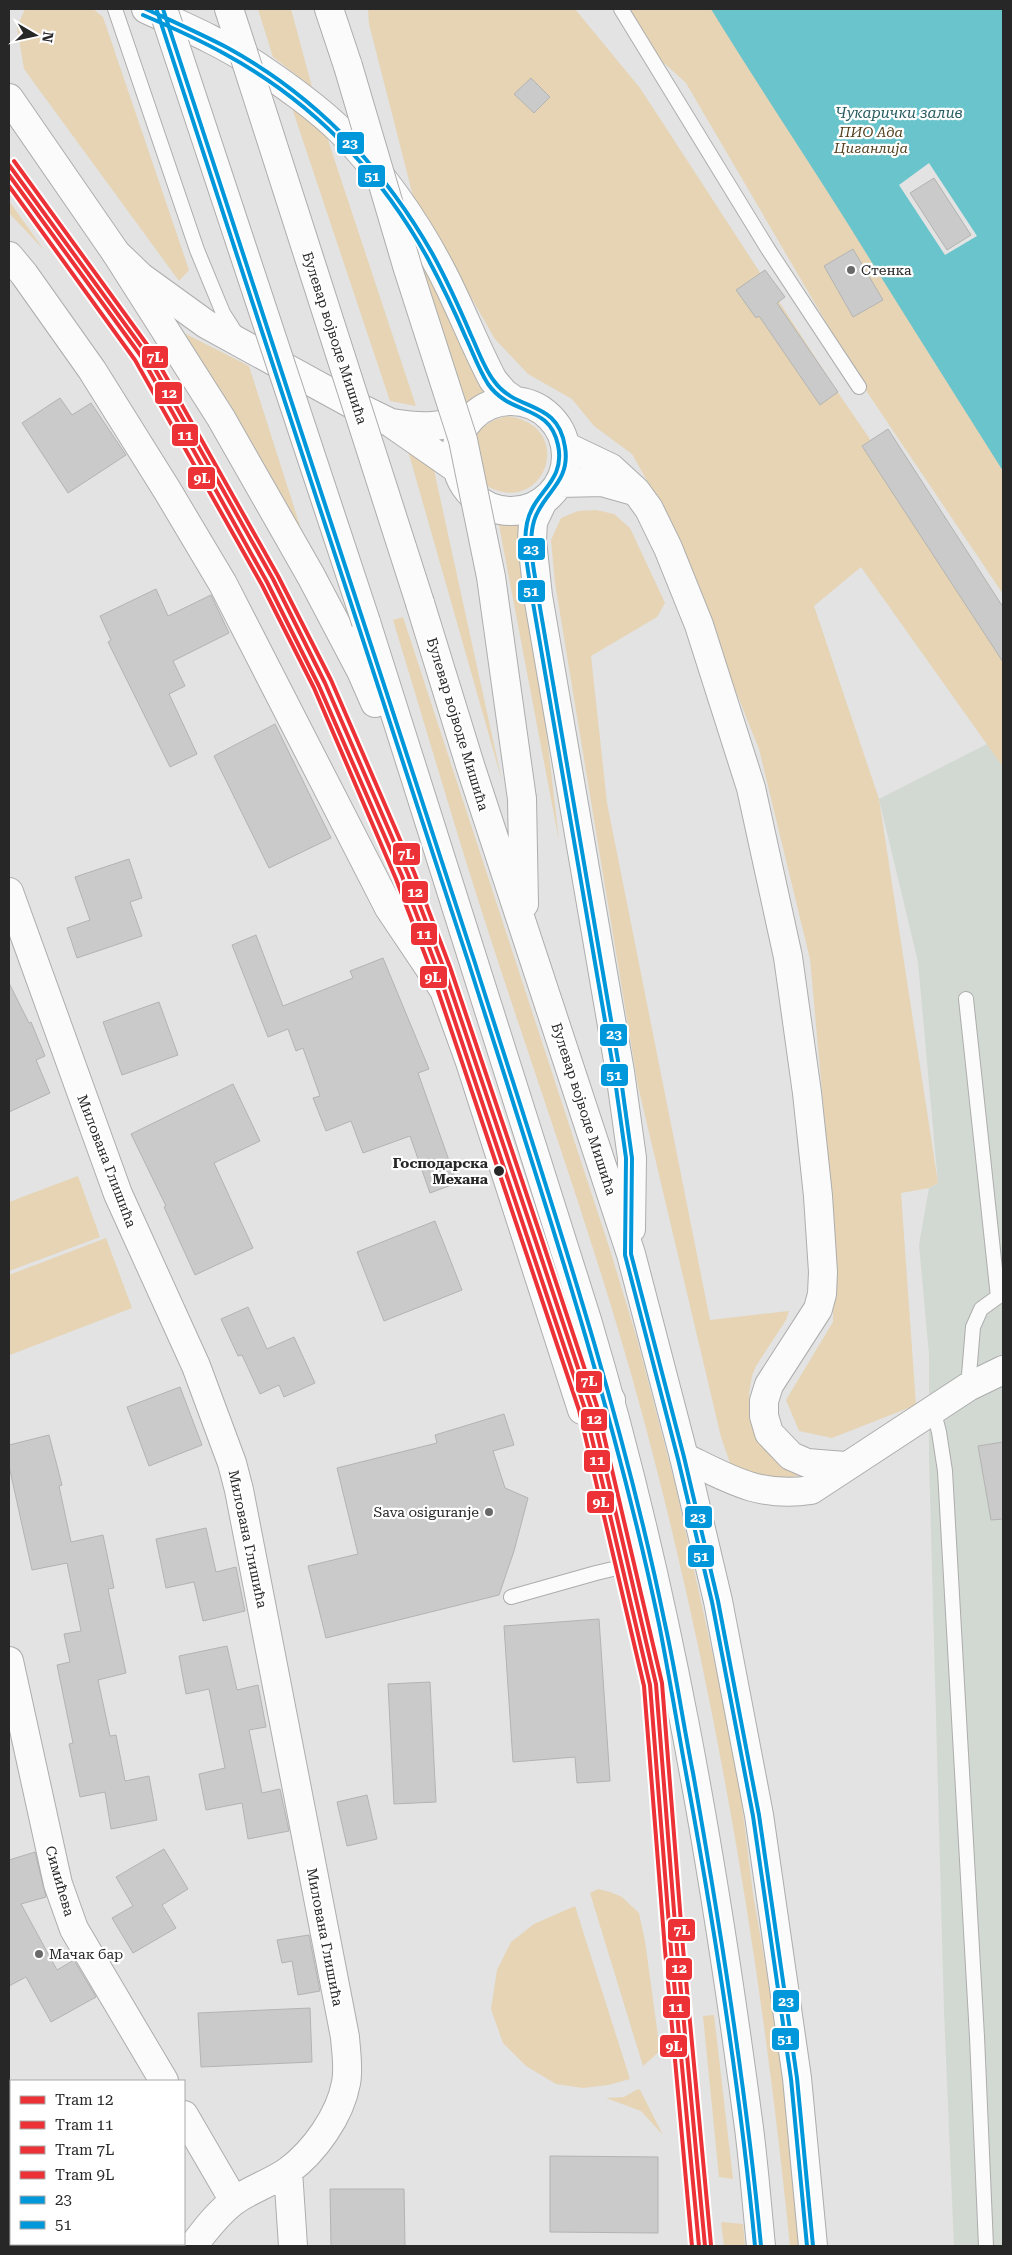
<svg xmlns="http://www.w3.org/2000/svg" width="1012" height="2255" font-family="'Roboto Serif',serif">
<rect width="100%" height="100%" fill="#e2e3e2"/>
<path fill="#d2d8d2" d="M987,744L1003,767V2246H954L944,2010L929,1458V1354L919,1245L929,1188L938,1183L918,962L879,799Z"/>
<path fill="#e6d4b5" d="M25,9H93L103,17L189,270L179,281L24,69L17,27Z
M258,9H291L312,87L273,57Z
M368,9H575L640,88L841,397L1003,633V767L861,567L814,606L879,799L938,1183L929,1188L901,1193L916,1405L832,1438L799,1431L786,1400L833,1322L834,1223L810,959L759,749L663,509L632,454L594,426L572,399L528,374L495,339L413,196L369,24Z
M626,9H1003V594L865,389L686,83L653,53Z
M292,108L327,137L416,406L390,401Z
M9,201L44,250L9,213Z
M407,234L490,395L467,405Z
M178,330L249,366L308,551Z
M508,416C580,427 542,523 482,483L475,436C485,424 493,419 508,416Z
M407,447L434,470L502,781Z
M596,510L614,514L630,528L665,603L657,617L591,656L607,803L710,1320L789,1311L786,1320L756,1366L752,1376L749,1393L751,1411L800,1475C776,1482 755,1473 731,1466L721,1437L638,1086L555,583L551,540L561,518L578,511Z
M522,519L559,841L498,520Z
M403,617L611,1253L637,1339L675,1484L737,1764L753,1894L776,2026L790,2120L802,2246H790C762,1967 716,1688 643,1417C600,1257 543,1100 492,943C457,836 426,728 393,620Z
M78,1176L100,1237L9,1271V1202Z
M106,1238L132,1308L10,1355L9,1275Z
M598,1889L610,1892L622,1897L639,1913L645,1941L660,2051L643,2066L590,1893Z
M575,1906L630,2079L608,2085L583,2088L556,2084L526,2066L503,2043L491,2009L497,1970L511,1942L534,1924Z
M714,2015L733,2179L719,2177L703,2016Z
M638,2089L640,2090L663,2135L641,2111L606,2098L624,2097Z
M721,2222L743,2224L745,2246H724Z"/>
<path fill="#6ac4cc" d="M711,9H1003V471C951,389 899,306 848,224C803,152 755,81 711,9Z"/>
<path fill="#e2e3e2" d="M929,163L977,236L945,255L899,185Z"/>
<path fill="#c9cac9" stroke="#b3b4b2" d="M531,78L550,97L534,113L514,94Z
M934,178L971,235L947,250L910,193Z
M853,249L883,300L853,317L824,266Z
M765,270L785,297L777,303L838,392L820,405L759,316L756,318L736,290Z
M60,398L72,415L91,403L126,455L68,493L22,423Z
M888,429L1003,607V662L862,446Z
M156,589L168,616L211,595L229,633L173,661L185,686L169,694L197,754L170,767L108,642L111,640L100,616Z
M275,724L331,838L269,868L214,756Z
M129,859L142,898L130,902L142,936L77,958L67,928L90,920L75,877Z
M256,935L283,1006L353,978L350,971L383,958L429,1069L418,1073L457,1183L430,1193L410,1136L363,1153L351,1121L326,1131L313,1098L320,1096L303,1048L296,1051L288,1029L268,1037L232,945Z
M9,983L29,1023L31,1022L45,1056L36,1060L50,1093L9,1112Z
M159,1002L178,1055L122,1075L103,1022Z
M233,1084L260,1141L214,1163L253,1248L195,1275L164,1207L166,1206L131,1134Z
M435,1221L462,1290L384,1321L357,1252Z
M248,1307L267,1349L294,1337L315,1383L284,1397L279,1385L260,1394L242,1355L238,1356L221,1319Z
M180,1387L202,1445L149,1466L127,1407Z
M504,1414L514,1445L493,1451L505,1488L528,1498L514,1551L499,1595L326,1638L308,1566L358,1554L337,1468L437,1443L435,1435Z
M49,1435L62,1485L59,1486L71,1542L103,1535L114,1588L108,1589L126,1673L98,1680L110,1736L116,1735L125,1781L149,1776L157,1820L111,1829L105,1792L80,1797L69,1744L73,1743L57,1665L70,1662L64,1634L81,1631L67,1563L32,1570L9,1466V1445Z
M1003,1442V1519L991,1520L978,1446Z
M206,1528L216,1572L236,1567L245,1611L203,1621L194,1582L166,1588L156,1539Z
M599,1619L610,1781L577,1783L575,1757L513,1762L504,1626Z
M227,1646L237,1690L258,1685L266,1727L249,1730L262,1793L280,1789L289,1831L248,1839L242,1803L206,1810L199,1774L225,1768L209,1689L186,1694L179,1656Z
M430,1682L436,1802L394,1804L388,1684Z
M367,1795L377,1839L347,1846L337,1802Z
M164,1849L188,1889L162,1905L176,1928L133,1953L112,1918L133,1906L116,1877Z
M35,1852L46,1897L21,1904L57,1970L74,1960L96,1997L51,2022L26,1977L9,1986V1860Z
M309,1935L320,1991L298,1995L292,1961L282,1963L277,1940Z
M310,2008L312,2062L201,2067L198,2013Z
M550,2156L658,2157V2233L550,2232Z
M330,2189H404L405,2246H331Z"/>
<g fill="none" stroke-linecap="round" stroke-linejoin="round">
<defs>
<path id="service" d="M115,9L197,250L223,313L237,335
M621,9L768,249L859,387
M966,999L998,1297
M968,1387L973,1327L981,1309L1003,1293
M933,1409L939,1432L945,1471L977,2037L986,2246
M511,1597L596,1573L651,1560
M9,2159H11"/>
<path id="minor" d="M146,9C183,26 221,42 254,64C285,85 318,108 344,134C382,174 416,222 441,270C460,306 474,344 493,380L504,393L514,400
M9,98L116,253L141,277L206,324L350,403L391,423L457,469
M9,256L24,274L92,370L167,490L223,584L389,908L444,990L470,1062L582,1410L611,1400
M456 456a55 55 0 1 1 110 0a55 55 0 1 1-110 0Z
M392,423C421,428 444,428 471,417
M565,446L611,468L636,491L649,509L668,548L699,625L751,788L788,957L807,1093L818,1196L823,1272L822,1294L818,1309L769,1385L764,1401V1416L769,1433L791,1456L807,1463L845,1466
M560,483L602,482L634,491
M9,892L118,1194L196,1366L232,1463L239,1490L345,2037C346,2052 349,2068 346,2083C340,2116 314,2152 288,2171C271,2183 251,2189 234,2201C218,2213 205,2230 193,2246
M684,1457C729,1479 759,1498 811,1490L968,1387L1003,1370
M9,1661L58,1884L74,1929L164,2081
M184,2115L234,2201
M288,2171L293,2246"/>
<path id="primary" d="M229,9L243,52
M329,9L348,66
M116,253L221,418L311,576L361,671L375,703
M543,501L533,522L532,541L538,596L620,1072L632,1158L631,1229
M420,603L470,765L631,1254L684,1457L718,1601L759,1815L797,2078L813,2246
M366,622L587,1320C666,1584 713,1856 749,2128C754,2167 757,2207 761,2246
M522,799L524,904"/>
</defs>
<use href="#service" stroke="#acadac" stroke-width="16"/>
<use href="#minor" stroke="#acadac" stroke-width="30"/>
<use href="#primary" stroke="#acadac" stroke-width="30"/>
<use href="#service" stroke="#fbfbfb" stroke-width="14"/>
<use href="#minor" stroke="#fbfbfb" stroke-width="28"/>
<use href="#primary" stroke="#fbfbfb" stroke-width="28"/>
<defs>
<path id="primary-bridge" d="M163,9L366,622
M243,52L420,603
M348,66L408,269L463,440L491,577L522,799"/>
</defs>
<use href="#primary-bridge" stroke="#acadac" stroke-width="30" stroke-linecap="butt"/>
<use href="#primary-bridge" stroke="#fbfbfb" stroke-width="28"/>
<defs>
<path id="bus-1" d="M146,9C174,22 201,34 228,48C315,96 383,167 432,253C447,280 459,307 471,335C478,350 484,368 494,381C517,413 558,399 565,447C571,483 542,493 534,521C527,545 535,573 538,596L620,1072L632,1158L631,1254L684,1457L718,1601L759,1815L797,2078L813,2246
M163,9C268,326 373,644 475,963C544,1181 619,1399 665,1624C676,1673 683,1723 693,1773C721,1930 746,2087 761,2246"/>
<path id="bus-2" d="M157,11C262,328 367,645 469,964C538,1182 612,1400 659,1624C669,1674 677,1724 686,1773C715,1930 740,2088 755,2246
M143,15C171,27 198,39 225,54C311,101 379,171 427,257C441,283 454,310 466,338C473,353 479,370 488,384C511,417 549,403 558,445C566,482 533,492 527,523C522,547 529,573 532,597L614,1073L626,1158L625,1255L678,1459L712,1602L753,1816L791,2079L807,2246"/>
</defs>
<use href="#bus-1" stroke="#fff" stroke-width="8"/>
<use href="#bus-2" stroke="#fff" stroke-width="8"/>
<use href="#bus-1" stroke="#0098da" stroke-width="4"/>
<use href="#bus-2" stroke="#0098da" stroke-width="4"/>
<defs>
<path id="tram-1" d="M9,165L146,353L273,579L325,683L408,874L444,969L536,1242L591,1407L656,1684L677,1949L705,2246"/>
<path id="tram-2" d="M9,175L141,356L267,582L319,686L402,876L438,971L585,1409L650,1685L671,1950L699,2246"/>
<path id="tram-3" d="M14,161L151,350L278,576L331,680L414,872L450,967L542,1240L597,1406L662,1683L683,1948L711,2245"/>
<path id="tram-4" d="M9,186L135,360L262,585L314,688L396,879L432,973L579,1410L644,1686L665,1950L692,2246"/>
</defs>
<use href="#tram-1" stroke="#fff" stroke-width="8"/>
<use href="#tram-2" stroke="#fff" stroke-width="8"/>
<use href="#tram-3" stroke="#fff" stroke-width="8"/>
<use href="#tram-4" stroke="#fff" stroke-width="8"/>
<use href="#tram-1" stroke="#ed3237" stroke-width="4"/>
<use href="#tram-2" stroke="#ed3237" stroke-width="4"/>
<use href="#tram-3" stroke="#ed3237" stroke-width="4"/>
<use href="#tram-4" stroke="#ed3237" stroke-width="4"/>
</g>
<g fill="#686968" stroke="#fff" stroke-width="2">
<circle cx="851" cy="270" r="5"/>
<circle cx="489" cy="1512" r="5"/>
<circle cx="39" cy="1954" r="5"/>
</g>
<circle fill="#262726" stroke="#fff" stroke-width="2" cx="499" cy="1171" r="6"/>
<g text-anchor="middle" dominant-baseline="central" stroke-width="4.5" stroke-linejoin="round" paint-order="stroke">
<g font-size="14" font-style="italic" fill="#523f1e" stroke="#fff">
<text x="871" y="132">ПИО Ада<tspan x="871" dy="16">Циганлија</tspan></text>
</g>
<g font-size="14" fill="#262726" stroke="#fff" text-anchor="start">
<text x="861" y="270">Стенка</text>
<text x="479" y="1512" text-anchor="end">Sava osiguranje</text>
<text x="49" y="1954">Мачак бар</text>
</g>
<g font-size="14" fill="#262726" stroke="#fff">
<text transform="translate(335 338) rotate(72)">Булевар војводе Мишића</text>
<text transform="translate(458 724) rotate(73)">Булевар војводе Мишића</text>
<text transform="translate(584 1109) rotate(72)">Булевар војводе Мишића</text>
<text transform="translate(107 1161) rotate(69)">Милована Глишића</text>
<text transform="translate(248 1539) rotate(78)">Милована Глишића</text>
<text transform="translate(60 1881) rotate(74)">Симићева</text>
<text transform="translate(325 1937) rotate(79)">Милована Глишића</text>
</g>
<g font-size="14" font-weight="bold" fill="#262726" stroke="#fff" text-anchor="end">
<text x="488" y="1163">Господарска<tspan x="488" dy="16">Механа</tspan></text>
</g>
<g font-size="15" font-style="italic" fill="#285c61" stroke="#fff">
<text x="899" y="113">Чукарички залив</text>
</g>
</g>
<g stroke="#fff" stroke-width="2">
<rect x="336" y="131" width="29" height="24" rx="5" fill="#0098da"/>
<rect x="357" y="164" width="29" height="24" rx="5" fill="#0098da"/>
<rect x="141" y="345" width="28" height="24" rx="5" fill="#ed3237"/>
<rect x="154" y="381" width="29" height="24" rx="5" fill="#ed3237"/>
<rect x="171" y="423" width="28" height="24" rx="5" fill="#ed3237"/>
<rect x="187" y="466" width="29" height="24" rx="5" fill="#ed3237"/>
<rect x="517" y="537" width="29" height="24" rx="5" fill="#0098da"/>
<rect x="517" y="579" width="29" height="24" rx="5" fill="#0098da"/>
<rect x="392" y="842" width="29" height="24" rx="5" fill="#ed3237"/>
<rect x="401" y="880" width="28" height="24" rx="5" fill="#ed3237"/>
<rect x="410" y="922" width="28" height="24" rx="5" fill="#ed3237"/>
<rect x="419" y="965" width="29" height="24" rx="5" fill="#ed3237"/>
<rect x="599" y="1023" width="29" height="24" rx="5" fill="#0098da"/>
<rect x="600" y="1063" width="29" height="24" rx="5" fill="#0098da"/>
<rect x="575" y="1370" width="28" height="24" rx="5" fill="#ed3237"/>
<rect x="580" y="1408" width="28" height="24" rx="5" fill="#ed3237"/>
<rect x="583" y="1449" width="28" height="24" rx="5" fill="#ed3237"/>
<rect x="586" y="1490" width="29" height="24" rx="5" fill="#ed3237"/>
<rect x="684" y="1505" width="29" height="24" rx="5" fill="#0098da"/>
<rect x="687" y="1544" width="28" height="24" rx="5" fill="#0098da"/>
<rect x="667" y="1918" width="29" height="24" rx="5" fill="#ed3237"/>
<rect x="665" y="1957" width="28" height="24" rx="5" fill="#ed3237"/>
<rect x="772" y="1989" width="28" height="24" rx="5" fill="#0098da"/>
<rect x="662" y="1995" width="29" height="24" rx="5" fill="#ed3237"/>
<rect x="771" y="2027" width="29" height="24" rx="5" fill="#0098da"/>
<rect x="659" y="2034" width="29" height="24" rx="5" fill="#ed3237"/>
</g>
<g font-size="14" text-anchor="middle" font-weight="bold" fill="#fff">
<text x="350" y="148">23</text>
<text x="372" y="181">51</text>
<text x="155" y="362">7L</text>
<text x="169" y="398">12</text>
<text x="185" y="440">11</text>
<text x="202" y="483">9L</text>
<text x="531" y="554">23</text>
<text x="531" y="596">51</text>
<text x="406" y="859">7L</text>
<text x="415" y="897">12</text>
<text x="424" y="939">11</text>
<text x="433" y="982">9L</text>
<text x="614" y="1039">23</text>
<text x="614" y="1080">51</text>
<text x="589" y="1386">7L</text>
<text x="594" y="1424">12</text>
<text x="597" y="1465">11</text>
<text x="601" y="1507">9L</text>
<text x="698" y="1522">23</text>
<text x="701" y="1561">51</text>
<text x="682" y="1935">7L</text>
<text x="679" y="1973">12</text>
<text x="786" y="2006">23</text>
<text x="676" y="2012">11</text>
<text x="785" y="2044">51</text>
<text x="674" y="2051">9L</text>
</g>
<rect width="1012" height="2255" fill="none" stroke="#262726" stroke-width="20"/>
<rect x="10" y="2080" width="175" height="165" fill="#ffffff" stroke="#a8a9a8"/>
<rect x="20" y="2096" width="25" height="8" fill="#ed3237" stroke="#a8a9a8"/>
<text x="55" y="2105" font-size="15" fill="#262726">Tram 12</text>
<rect x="20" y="2121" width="25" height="8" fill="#ed3237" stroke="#a8a9a8"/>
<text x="55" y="2130" font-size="15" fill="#262726">Tram 11</text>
<rect x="20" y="2146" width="25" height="8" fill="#ed3237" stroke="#a8a9a8"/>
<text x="55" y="2155" font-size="15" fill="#262726">Tram 7L</text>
<rect x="20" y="2171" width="25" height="8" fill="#ed3237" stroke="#a8a9a8"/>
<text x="55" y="2180" font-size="15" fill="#262726">Tram 9L</text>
<rect x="20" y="2196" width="25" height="8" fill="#0098da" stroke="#a8a9a8"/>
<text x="55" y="2205" font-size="15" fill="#262726">23</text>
<rect x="20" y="2221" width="25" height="8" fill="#0098da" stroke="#a8a9a8"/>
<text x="55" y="2230" font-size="15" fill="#262726">51</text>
<g transform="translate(35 35) rotate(99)" stroke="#ffffff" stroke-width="4" paint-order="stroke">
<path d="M0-4L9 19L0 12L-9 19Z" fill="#262726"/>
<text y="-8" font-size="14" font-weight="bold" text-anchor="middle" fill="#262726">N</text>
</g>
</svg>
